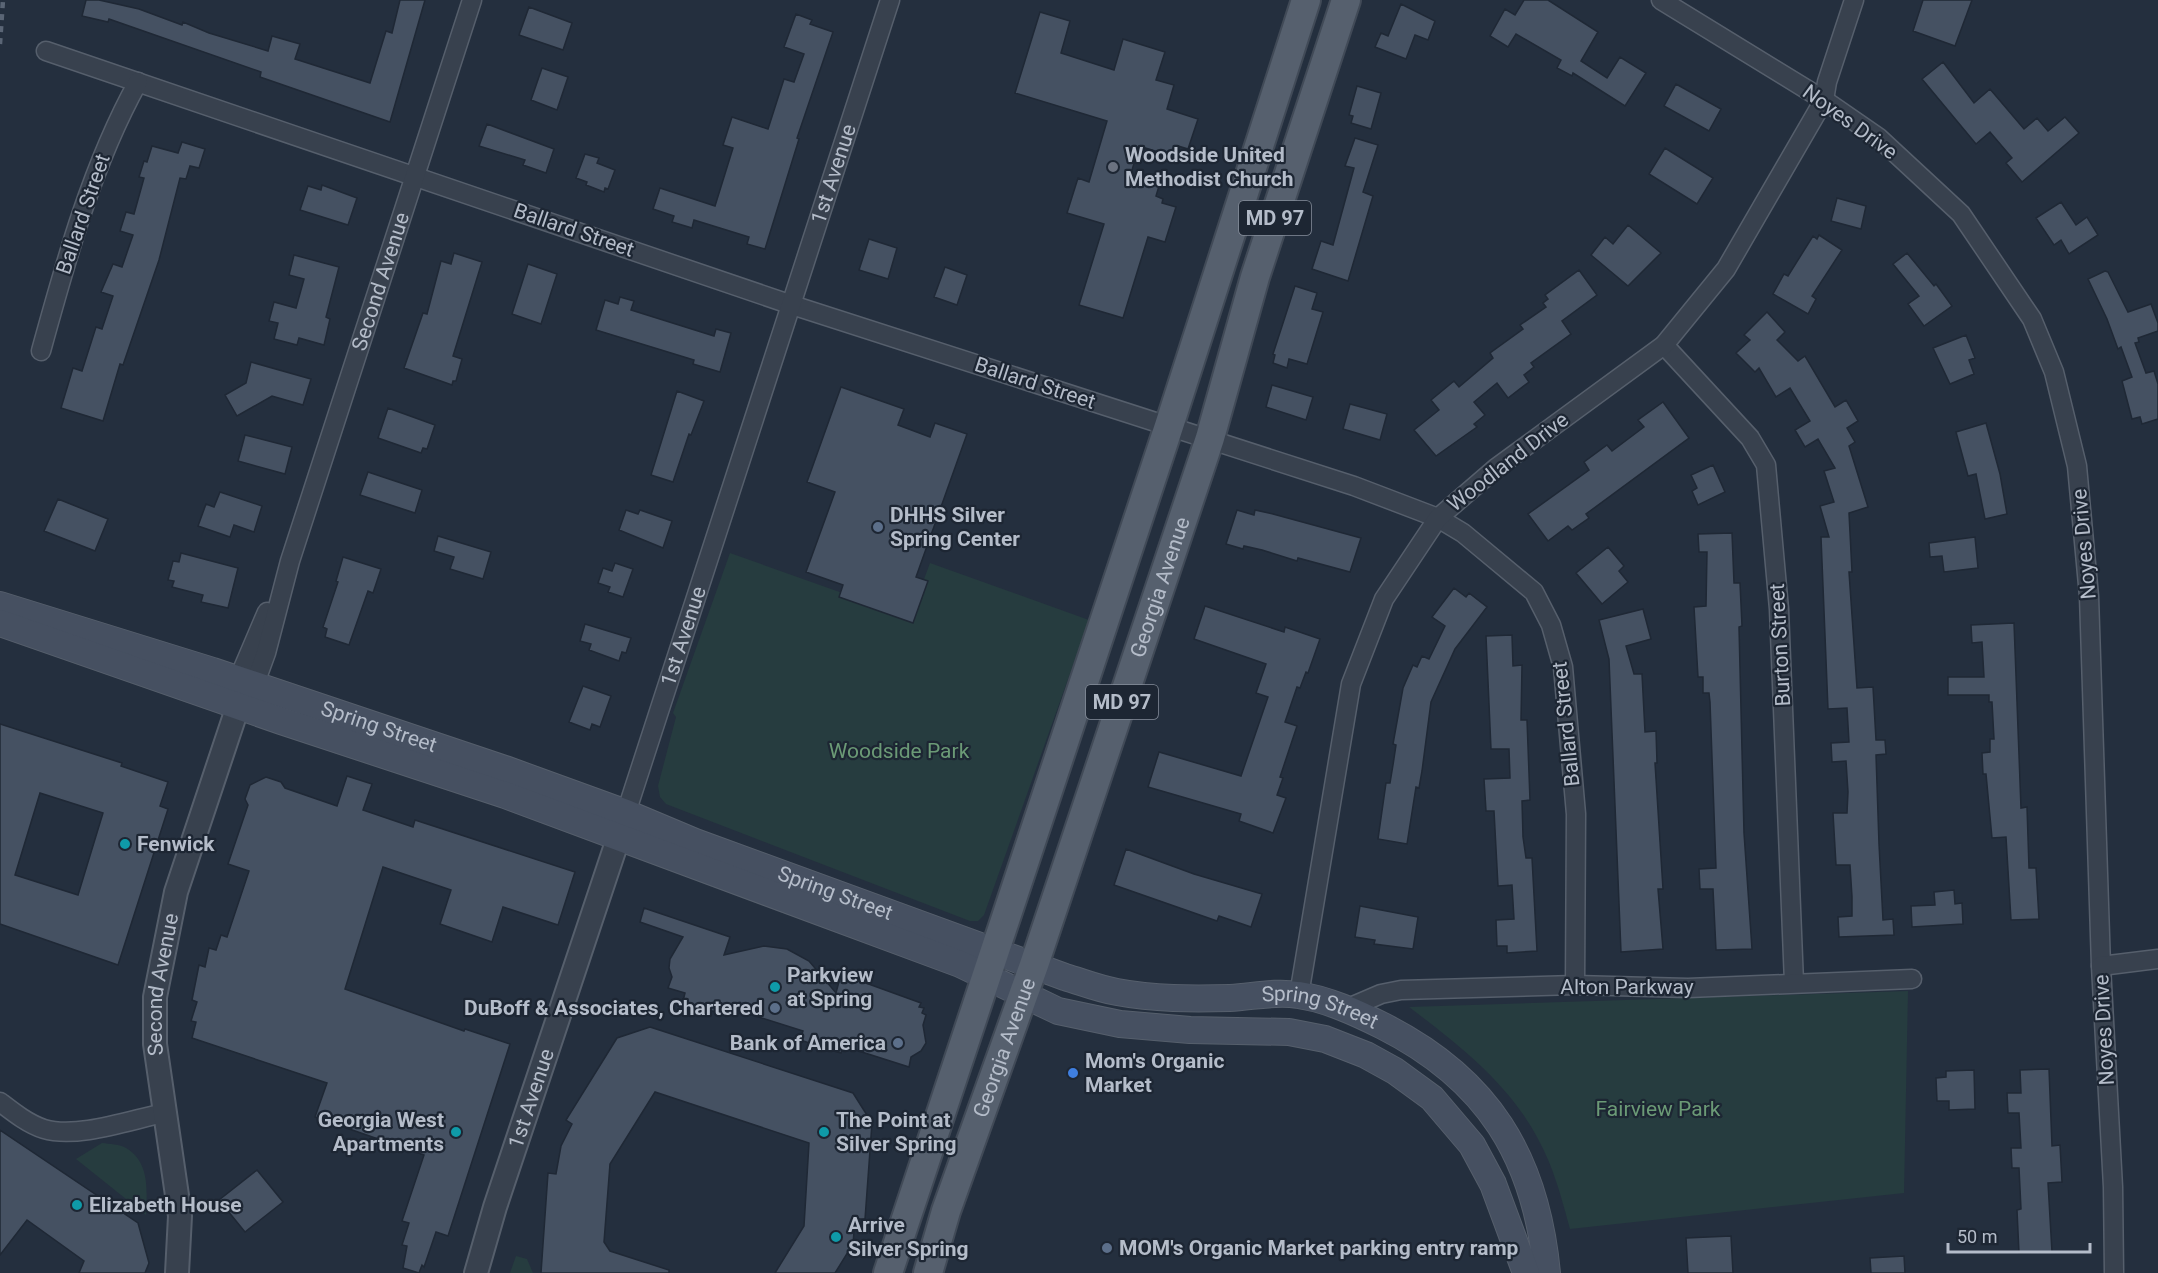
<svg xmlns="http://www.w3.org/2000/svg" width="2158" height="1273" font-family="Roboto,sans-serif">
<rect width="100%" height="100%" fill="#242f3e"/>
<path fill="#263c3f" d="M730,553L910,617L930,563L1089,620L984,915L978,921H970L666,804L660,797L658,786L676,717L673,713Z
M1908,991L1904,1193L1570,1229C1564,1207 1558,1184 1549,1162C1521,1093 1467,1051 1409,1007Z
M102,1143C109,1144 120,1144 126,1148C150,1162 147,1191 146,1215L76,1159Z
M516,1256L527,1259L533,1273H510Z"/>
<path fill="#455162" stroke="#1f2835" stroke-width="1.5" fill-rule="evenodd" d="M86,0H99L139,9L182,25L183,22L209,33L268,51L272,36L300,44L295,59L370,83L386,31L392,33L400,0H425L390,122L260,77L261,72L109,19L108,22L82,16Z
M1524,0H1548L1598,32L1581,61L1607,78L1620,57L1646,73L1625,106L1573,73L1572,76L1557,68L1561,60L1516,34L1508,47L1490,36L1505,9L1515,15Z
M1923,0H1972L1955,46L1913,31Z
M1401,4L1435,21L1428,40L1415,35L1406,59L1375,47L1381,33L1388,36Z
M529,7L572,23L563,50L519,35Z
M1040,12L1070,21L1061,53L1114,70L1123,39L1165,52L1156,80L1174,85L1167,109L1198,119L1188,149L1178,146L1174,157L1139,146L1130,177L1159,186L1156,196L1163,199L1162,203L1176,207L1165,242L1148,237L1123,318L1079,305L1104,224L1067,213L1078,178L1089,182L1107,121L1015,93Z
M796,14L812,20L810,24L833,32L797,138L799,139L765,249L747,244L749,237L694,220L692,228L672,222L674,216L653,209L660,188L715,206L733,148L723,145L732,117L768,129L784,79L794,82L804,54L784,47Z
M1943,62L1974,103L1990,89L2024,129L2037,118L2048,131L2065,117L2079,133L2022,182L2006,163L2012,158L1990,132L1976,144L1922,79Z
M542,68L568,77L557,110L531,100Z
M1676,84L1721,109L1709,131L1664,106Z
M1357,86L1381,93L1371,129L1351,123L1353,116L1349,115Z
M487,124L554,149L546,173L523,165L525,160L479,146Z
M1355,138L1378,145L1363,192L1373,196L1348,281L1312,269L1321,241L1333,245L1354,168L1345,166Z
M182,142L205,149L199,168L190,166L186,179L180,178L159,260L123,365L120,364L103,421L61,408L73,368L82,371L96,327L102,329L113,296L101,292L113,264L122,267L133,235L120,231L126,212L134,214L144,178L139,177L144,161L147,162L152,146L178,153Z
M1665,148L1713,178L1697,204L1649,174Z
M585,154L599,158L597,163L615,170L608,189L605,188L604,192L586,185L587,182L576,178Z
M322,185L357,198L348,225L300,210L308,186L321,190Z
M1837,198L1866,206L1861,229L1831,221Z
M2061,202L2076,225L2087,217L2098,235L2069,254L2061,240L2054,245L2036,218Z
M1628,225L1661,253L1628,286L1591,255L1605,237L1613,244Z
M1819,235L1842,250L1812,296L1816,299L1808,314L1773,294L1784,274L1788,276L1813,236L1817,239Z
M869,239L897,248L888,279L859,270Z
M454,253L482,262L453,356L462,359L456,381H453L452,385L404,368L423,313L427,314L441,261L451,264Z
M1907,253L1934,286L1936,284L1952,306L1924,326L1908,304L1919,296L1893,264Z
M294,255L339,267L326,317L330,319L324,345L299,338L297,345L274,339L278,323L269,321L274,302L296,308L304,279L289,275Z
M528,264L557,274L541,324L512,314Z
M945,267L967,275L957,305L934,297Z
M1579,270L1597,295L1562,321L1571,334L1531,363L1534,367L1524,375L1529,382L1508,398L1497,383L1474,402L1485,415L1474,424L1477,427L1436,456L1414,430L1439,410L1431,400L1454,381L1459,387L1493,358L1490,353L1523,329L1520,325L1546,307L1543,303L1548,299L1545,295Z
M2105,271L2108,272L2128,312L2151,304L2158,323V331L2138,338L2139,342L2135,343L2146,373L2154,371L2158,384V419L2142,424L2140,417L2132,419L2122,381L2132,377L2121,347L2118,349L2107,319L2088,279Z
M1295,286L1317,293L1312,309L1323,312L1307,364L1289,359L1287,368L1273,363L1275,355L1273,354Z
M620,297L634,301L631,310L714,336L716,329L731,333L720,372L693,364L694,360L596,330L605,300L618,304Z
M1767,312L1785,332L1777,340L1798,361L1805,356L1835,407L1846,400L1858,421L1847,428L1855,442L1849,446L1868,507L1849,513L1852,572H1849L1857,688L1873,687L1876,740H1885L1886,754L1876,755L1879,844L1883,920L1893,919L1894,935L1839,937L1838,917L1852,916V897L1850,865H1836L1833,813H1847L1848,792L1846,761L1832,762L1831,743L1849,742L1847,708L1828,709L1821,537H1829L1820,506L1834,502L1824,471L1835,468L1818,439L1805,447L1795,430L1810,421L1790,388L1776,397L1759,368L1755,372L1736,353L1750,340L1744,335Z
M1966,335L1975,358L1969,360L1974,374L1950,384L1933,348Z
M251,362L311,379L303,405L272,396L237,416L225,395L246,383Z
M1272,385L1313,397L1306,420L1266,407Z
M841,387L904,409L898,425L930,437L935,423L967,434L916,577L928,581L913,623L839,597L843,585L806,572L835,492L807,482Z
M677,391L704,401L691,435L689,434L673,482L651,475Z
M1663,402L1689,438L1586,514L1589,518L1572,530L1568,526L1548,541L1528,514L1589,470L1584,462L1607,445L1612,451L1644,427L1638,420Z
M1350,404L1387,414L1380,440L1343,429Z
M388,408L435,425L427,449L423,448L421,453L378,438Z
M1986,423L2000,474L2007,514L1985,519L1976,474L1968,476L1956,432Z
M245,435L292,447L285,474L238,461Z
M1713,465L1725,492L1698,505L1692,491L1697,488L1691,475Z
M368,472L422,490L415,513L360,495Z
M220,492L262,506L254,532L234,525L230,537L198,526L206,504L214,507Z
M58,499L108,519L95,551L44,531Z
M626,510L638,514L640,510L672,521L663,548L619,530Z
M1237,510L1254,515L1255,510L1273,514L1361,538L1350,572L1298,558L1297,561L1262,550L1244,546L1243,549L1226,544Z
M1732,533L1734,583H1740L1742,626L1739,627L1744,833L1752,949L1716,950L1713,889H1700L1699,869L1716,868L1710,702L1709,693H1703V677H1698L1694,607L1706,606L1707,552H1699L1698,534Z
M438,536L491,552L483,579L450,569L454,557L434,551Z
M1975,537L1978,568L1944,572L1942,556L1930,557L1929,543Z
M1608,547L1624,566L1619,571L1628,582L1602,604L1576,573Z
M181,553L238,568L228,608L201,602L203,595L172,587L174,581L168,580L173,561L179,562Z
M343,557L381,569L373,593L368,591L349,645L325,637L327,629L323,627L338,582L336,581Z
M615,563L633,569L623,597L608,592L610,587L598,583L603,568L612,571Z
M1454,588L1466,597L1469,593L1487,607L1455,649L1431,702L1422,771L1419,788L1416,787L1407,844L1378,839L1386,783H1390L1393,765L1396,745L1393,744L1403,688L1413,665L1417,667L1422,656L1429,659L1445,626L1432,617Z
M1205,606L1284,632L1285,627L1320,639L1308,673L1306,672L1300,688L1297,687L1285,722L1297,726L1280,777L1283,778L1277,795L1286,798L1273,833L1239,821L1241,814L1148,787L1159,752L1241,776L1268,697L1256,693L1266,664L1194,639Z
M1643,609L1651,639L1626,646L1634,674H1642L1645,732L1656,731L1657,763H1655L1663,889H1658L1663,949L1621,952L1609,659L1599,620Z
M2014,623L2021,808L2027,807L2029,868H2036L2039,919L2011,920L2006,837L1992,838L1986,774H1983L1982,753L1990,752V739H1994L1992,702H1989V695H1948V677H1984L1982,642L1972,643L1971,625Z
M585,624L631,638L626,653L622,652L619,661L589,650L591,644L580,641Z
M1512,635L1513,666L1522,665L1521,720H1527L1530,800L1522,801L1523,837L1526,858H1532L1537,951L1507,953V946H1497L1496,920L1514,919L1512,885L1498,886L1494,811H1486L1484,779L1510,778L1509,749H1491L1486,636Z
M583,686L611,696L600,727L592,724L590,730L569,722Z
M0,724L122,763L121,766L168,782L160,806L168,809L118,965L0,924ZM40,793L103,813L78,895L15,875Z
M347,776L372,784L363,810L413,827L415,820L575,872L558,925L503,907L492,942L440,924L451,890L383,867L345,989L464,1031L465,1029L510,1044L448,1236L436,1232L424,1267L422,1265L419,1273L403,1268L407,1246L402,1245L409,1223L402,1221L424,1155L315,1117L327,1083L192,1038L196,1022L191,1021L197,1002L192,1000L199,965L205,967L209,948L216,950L221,935L227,937L249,871L228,864L248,805L245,799L250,785L266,777L281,782L285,788L337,806Z
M1126,849L1194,874L1262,894L1251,927L1219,916L1217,921L1114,885Z
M1954,890L1955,904L1962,903L1963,924L1912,927L1911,906L1935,905L1934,892Z
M1360,906L1418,917L1413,949L1374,944L1375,940L1355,937Z
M644,908L730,937L724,955L764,946L787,949L809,961L836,993L841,974L921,1003L919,1007L924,1008L922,1013L926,1015L923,1025L926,1043L921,1051L911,1057L909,1067L843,1046L841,1053L800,1040L803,1031L727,1007L724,1015L683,1001L685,993L668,988L672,977L669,968L670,959L683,937L640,922Z
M650,1027L853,1093L872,1123L865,1219H855L853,1244L835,1273H775L804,1226L809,1143L655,1092L610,1164L604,1242L610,1251L669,1270V1273H541L548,1173L556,1174L561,1146L572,1124L566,1120L617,1038Z
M2049,1069L2052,1146L2060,1145L2062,1182L2048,1183L2052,1252L2019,1253L2017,1210L2021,1209L2019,1168H2012L2011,1148H2021L2019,1113H2008L2007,1093H2021L2020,1070Z
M1974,1070L1975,1109L1949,1110V1101H1937L1936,1078L1946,1077V1071Z
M0,1130L138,1223L149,1263L145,1273H79L84,1261L27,1220L0,1255Z
M257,1170L283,1202L245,1232L219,1200Z
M1731,1236L1733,1273H1688L1686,1238Z
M1904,1256L1905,1273H1871L1870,1258Z"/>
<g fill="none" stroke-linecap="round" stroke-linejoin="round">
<defs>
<g id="minor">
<path d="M1661,0L1824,100L1879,138L1961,214L2032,319L2054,372L2077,466L2089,596L2101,966L2113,1187L2114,1273"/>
<path d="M46,51L792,305L1354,486L1438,518L1463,533L1534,592L1551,625L1563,667L1576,814L1575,985"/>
<path d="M1664,345L1750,438L1766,465L1779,609L1794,983"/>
<path d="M41,351C66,260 92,165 138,82"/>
<path d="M238,680L267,612"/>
<path id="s1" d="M254,686L266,653L290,561L472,0"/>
<path id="s2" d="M626,813L890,0"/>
<path d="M2101,966L2158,959"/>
<path d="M1299,995L1351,684L1384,599L1438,518L1496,468L1664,345L1726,269L1824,100L1827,82L1854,0"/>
<path d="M1346,1009L1381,994L1401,990L1575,985L1688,988L1912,979"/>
<path d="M0,1102C13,1112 28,1124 44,1129C77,1139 130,1120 164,1113"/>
</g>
<g id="tertiary">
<path id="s3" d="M177,1273L180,1216L155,1044V997L176,892L238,706V688"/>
<path id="s4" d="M476,1273L495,1207L624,821"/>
</g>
<g id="secondary">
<path id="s5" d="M0,605L213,671L505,769L626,813L695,842L1065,977C1082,982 1099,989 1117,992C1154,999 1192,999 1230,998C1252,997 1275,991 1298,995C1327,999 1357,1013 1383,1026C1488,1079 1536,1157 1547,1273"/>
<path d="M0,623L281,721L505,795L960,964L1058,1011L1120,1024L1190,1030L1289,1032L1325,1039L1366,1055L1395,1071L1432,1098L1472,1145L1493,1184L1526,1273"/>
</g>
<g id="primary">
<path d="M888,1273L1169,426L1306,0"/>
<path id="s6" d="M928,1273L946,1211L1034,965L1210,438L1255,277L1346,0"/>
</g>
</defs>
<use href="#minor" stroke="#565f6c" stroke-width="21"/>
<use href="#tertiary" stroke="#565f6c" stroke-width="26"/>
<use href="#secondary" stroke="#565f6c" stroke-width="28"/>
<use href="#primary" stroke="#414a57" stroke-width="32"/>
<use href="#minor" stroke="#38414e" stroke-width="18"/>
<use href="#tertiary" stroke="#38414e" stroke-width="22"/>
<use href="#secondary" stroke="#465061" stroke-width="26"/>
<use href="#primary" stroke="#56606e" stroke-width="28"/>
<path stroke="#5a6575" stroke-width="4.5" stroke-dasharray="6 6" stroke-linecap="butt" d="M0,44L3,0"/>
</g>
<circle fill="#6b7280" stroke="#1d2633" stroke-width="2" cx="1113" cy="167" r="6"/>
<g fill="#5c6f8a" stroke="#1d2633" stroke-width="2">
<circle cx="878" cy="527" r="6"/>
<circle cx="775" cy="1008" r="6"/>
<circle cx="898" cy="1043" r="6"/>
<circle cx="1107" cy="1248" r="6"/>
</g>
<g fill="#0f9aa8" stroke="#1d2633" stroke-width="2">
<circle cx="125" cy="844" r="6"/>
<circle cx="775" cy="987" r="6"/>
<circle cx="456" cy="1132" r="6"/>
<circle cx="824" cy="1132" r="6"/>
<circle cx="77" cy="1205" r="6"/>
<circle cx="836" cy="1237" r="6"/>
</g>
<circle fill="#3f7fe0" stroke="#1d2633" stroke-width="2" cx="1073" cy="1073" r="6"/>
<g text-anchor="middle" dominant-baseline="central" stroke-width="4.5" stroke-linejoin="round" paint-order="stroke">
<g fill="#1d2633" stroke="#878f9c" stroke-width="1.5">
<rect x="1239" y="201" width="72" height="34" rx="4.5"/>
<rect x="1086" y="685" width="72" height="34" rx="4.5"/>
</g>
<g font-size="20" font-weight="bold" fill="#b4bcc9">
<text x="1275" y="218">MD 97</text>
<text x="1122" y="702">MD 97</text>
</g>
<g font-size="21" fill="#b4bcc9" stroke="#1d2633">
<text transform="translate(1850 122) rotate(36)">Noyes Drive</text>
<text stroke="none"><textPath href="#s2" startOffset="672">1st Avenue</textPath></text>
<text transform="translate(83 214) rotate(-71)">Ballard Street</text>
<text transform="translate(574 230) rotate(19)">Ballard Street</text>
<text stroke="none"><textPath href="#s1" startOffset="424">Second Avenue</textPath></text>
<text transform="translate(1035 383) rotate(18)">Ballard Street</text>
<text transform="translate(1508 462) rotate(-38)">Woodland Drive</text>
<text transform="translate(2084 544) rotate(-95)">Noyes Drive</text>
<text stroke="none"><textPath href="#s6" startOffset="724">Georgia Avenue</textPath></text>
<text stroke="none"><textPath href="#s2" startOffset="186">1st Avenue</textPath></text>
<text transform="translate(1780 645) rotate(-93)">Burton Street</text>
<text transform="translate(1566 724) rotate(-96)">Ballard Street</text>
<text stroke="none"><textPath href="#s5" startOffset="398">Spring Street</textPath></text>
<text stroke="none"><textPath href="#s5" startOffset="884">Spring Street</textPath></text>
<text stroke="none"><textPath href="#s3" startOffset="291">Second Avenue</textPath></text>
<text x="1627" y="987">Alton Parkway</text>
<text stroke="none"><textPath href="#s5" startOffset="1388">Spring Street</textPath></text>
<text transform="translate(2104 1030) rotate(-93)">Noyes Drive</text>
<text stroke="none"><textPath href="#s6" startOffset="238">Georgia Avenue</textPath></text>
<text stroke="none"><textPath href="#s4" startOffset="183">1st Avenue</textPath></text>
</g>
<g font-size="21" font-weight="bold" fill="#b4bcc9" stroke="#1d2633" text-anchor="start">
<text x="1125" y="155">Woodside United<tspan x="1125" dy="24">Methodist Church</tspan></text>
<text x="890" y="515">DHHS Silver<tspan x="890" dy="24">Spring Center</tspan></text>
<text x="137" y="844">Fenwick</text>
<text x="787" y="975">Parkview<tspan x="787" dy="24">at Spring</tspan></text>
<text x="763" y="1008" text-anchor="end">DuBoff &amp; Associates, Chartered</text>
<text x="886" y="1043" text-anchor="end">Bank of America</text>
<text x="1085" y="1061">Mom's Organic<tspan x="1085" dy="24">Market</tspan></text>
<text x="444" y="1120" text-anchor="end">Georgia West<tspan x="444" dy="24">Apartments</tspan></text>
<text x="836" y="1120">The Point at<tspan x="836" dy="24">Silver Spring</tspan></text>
<text x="89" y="1205">Elizabeth House</text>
<text x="848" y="1225">Arrive<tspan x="848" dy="24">Silver Spring</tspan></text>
<text x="1119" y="1248">MOM's Organic Market parking entry ramp</text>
</g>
<g font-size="21" fill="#6b9a76" stroke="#1d2633">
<text x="899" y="751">Woodside Park</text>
<text x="1658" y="1109">Fairview Park</text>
</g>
</g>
<path d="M1948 1243v9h142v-9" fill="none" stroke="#b4bcc9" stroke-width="3"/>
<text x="1957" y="1243" font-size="18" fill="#b4bcc9" stroke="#1d2633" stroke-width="4.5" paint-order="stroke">50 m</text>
</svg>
